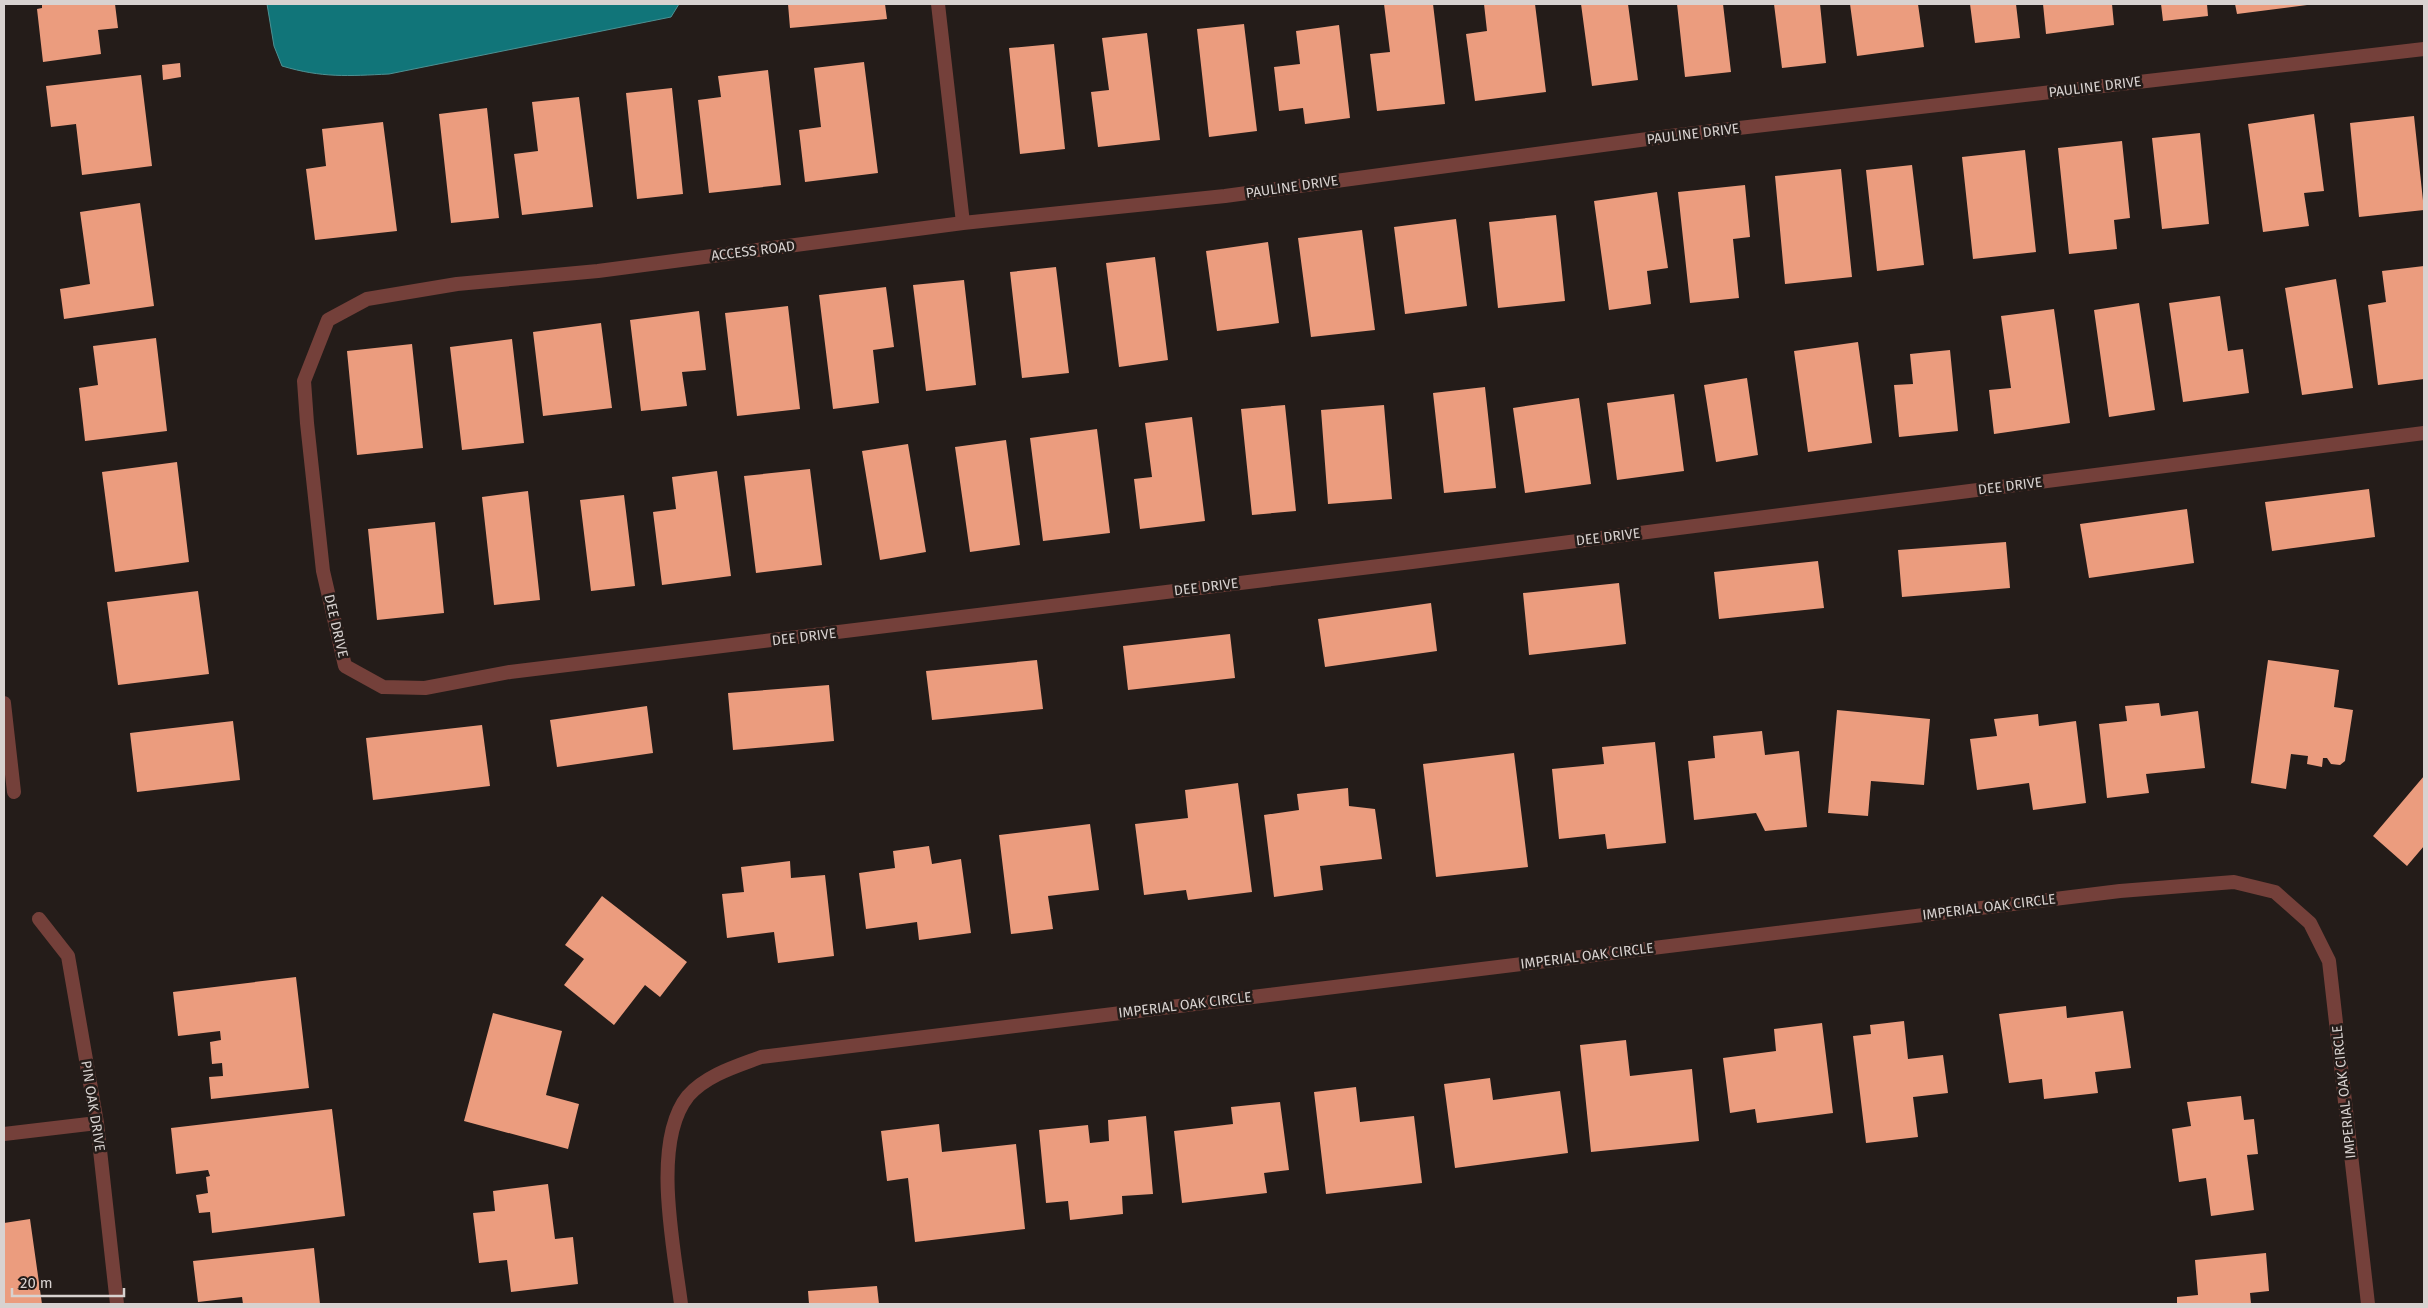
<svg xmlns="http://www.w3.org/2000/svg" width="2428" height="1308" font-family="'Fira Sans',sans-serif">
<rect width="100%" height="100%" fill="#241c19"/>
<path fill="#117579" stroke="#4d9193" d="M267,4H679L671,17L389,74C348,76 322,78 282,66L274,46Z"/>
<path fill="#eb9c7e" d="M42,4H115L118,28L98,30L101,54L43,62L37,9L42,8Z
M788,4H885L887,19L790,28Z
M1384,4H1433L1445,104L1377,111L1370,54L1390,52Z
M1484,4H1535L1546,92L1475,101L1466,34L1487,31Z
M1581,4H1628L1638,80L1592,86Z
M1677,4H1723L1731,72L1685,77Z
M1774,4H1820L1826,63L1782,68Z
M1850,4H1918L1924,47L1857,56Z
M1970,4H2016L2020,38L1975,43Z
M2043,4H2112L2114,25L2046,34Z
M2161,4H2207L2208,16L2163,21Z
M2235,4H2307V5L2237,14Z
M1244,24L1257,131L1209,137L1197,29Z
M1339,25L1350,118L1305,124L1303,108L1279,111L1274,67L1300,64L1296,31Z
M1147,33L1160,140L1098,147L1091,92L1109,90L1102,38Z
M1054,44L1065,149L1020,154L1009,48Z
M864,62L878,173L805,182L799,130L821,127L814,68Z
M180,63L181,77L163,80L162,65Z
M768,70L781,185L709,193L698,100L721,97L718,76Z
M141,75L152,166L82,175L76,124L51,127L46,86Z
M672,88L683,194L637,199L626,93Z
M579,97L593,207L522,215L514,154L538,151L532,102Z
M487,108L499,218L451,223L439,114Z
M2314,114L2324,191L2304,193L2309,226L2263,232L2248,124Z
M2414,116L2424,210L2359,217L2350,123Z
M383,122L397,231L315,240L306,169L326,166L322,129Z
M2200,133L2209,224L2162,229L2152,138Z
M2122,141L2130,218L2114,220L2117,249L2069,254L2058,148Z
M2025,150L2036,252L1973,259L1962,157Z
M1912,165L1924,265L1877,271L1866,170Z
M1841,169L1852,277L1785,284L1775,176Z
M1745,185L1750,237L1733,239L1739,298L1690,303L1678,192Z
M1657,192L1668,268L1647,271L1651,304L1609,310L1594,201Z
M140,203L154,306L64,319L60,289L90,284L80,212Z
M1556,215L1565,301L1498,308L1489,222Z
M1456,219L1467,306L1405,314L1394,227Z
M1362,230L1375,330L1311,337L1298,238Z
M1268,242L1279,323L1217,331L1206,251Z
M1155,257L1168,360L1119,367L1106,263Z
M2424,266V379L2378,385L2368,305L2386,302L2382,271Z
M1056,267L1069,373L1022,378L1010,272Z
M2336,279L2353,388L2302,395L2285,288Z
M964,280L976,385L926,391L913,285Z
M886,287L894,347L873,350L879,403L833,409L819,295Z
M2220,296L2228,351L2243,349L2249,393L2183,402L2169,303Z
M2139,303L2155,410L2109,417L2094,310Z
M788,306L800,409L737,416L725,313Z
M2054,309L2070,423L1994,434L1989,390L2011,388L2001,316Z
M699,311L706,370L682,372L687,406L641,411L630,320Z
M601,323L612,408L543,416L533,332Z
M156,338L167,431L85,441L79,388L98,385L93,346Z
M512,339L524,443L462,450L450,347Z
M1858,342L1872,443L1808,452L1794,351Z
M412,344L423,448L357,455L347,351Z
M1950,350L1958,431L1899,437L1894,385L1913,384L1910,354Z
M1747,378L1758,455L1716,462L1704,385Z
M1485,387L1496,488L1444,493L1433,393Z
M1674,394L1684,471L1617,480L1607,403Z
M1579,398L1591,484L1525,493L1513,408Z
M1285,405L1296,511L1252,515L1241,409Z
M1384,405L1392,499L1328,504L1321,410Z
M1192,417L1205,521L1140,529L1134,479L1152,477L1145,423Z
M1097,429L1110,533L1043,541L1030,438Z
M1006,440L1020,545L970,552L955,447Z
M908,444L926,552L880,560L862,451Z
M177,462L189,562L115,572L102,472Z
M810,469L822,565L756,573L744,476Z
M717,471L731,576L662,585L653,512L676,509L672,477Z
M2369,489L2375,537L2272,551L2265,502Z
M528,491L540,600L494,605L482,497Z
M624,495L635,586L591,591L580,500Z
M2187,509L2194,563L2089,578L2080,524Z
M435,522L444,613L377,620L368,529Z
M2006,542L2010,588L1902,597L1898,550Z
M1818,561L1824,608L1719,619L1714,572Z
M1619,583L1626,644L1529,655L1523,593Z
M198,591L209,674L118,685L107,602Z
M1431,603L1437,651L1325,667L1318,619Z
M1230,634L1235,678L1128,690L1123,646Z
M1037,660L1043,709L932,720L926,671Z
M2268,660L2339,670L2334,707L2353,710L2345,761L2340,765L2331,764L2327,758H2323L2322,767L2307,764L2308,756L2291,754L2286,789L2251,783Z
M829,685L834,741L733,750L728,693Z
M2159,703L2161,716L2198,711L2205,768L2146,774L2149,793L2107,798L2099,724L2127,721L2125,706Z
M647,706L653,753L557,767L550,720Z
M1837,710L1930,719L1924,785L1871,781L1868,816L1828,813Z
M2038,714L2039,726L2076,721L2086,803L2033,810L2029,783L1977,790L1970,739L1997,736L1994,719Z
M233,721L240,780L137,792L130,733Z
M482,725L490,786L373,800L366,738Z
M1762,731L1765,755L1799,751L1807,827L1765,831L1756,813L1694,820L1688,761L1715,758L1713,736Z
M1655,742L1666,843L1607,849L1605,834L1559,839L1552,769L1604,764L1602,747Z
M1514,753L1528,867L1436,877L1423,764Z
M2424,776V846L2407,866L2373,836Z
M1238,783L1252,892L1188,900L1186,890L1144,895L1135,824L1188,818L1185,790Z
M1348,788L1349,806L1375,809L1382,859L1320,866L1323,890L1274,897L1264,815L1299,810L1297,794Z
M1090,824L1099,890L1048,896L1053,929L1011,934L999,835Z
M929,846L932,864L961,859L971,933L919,940L917,922L866,929L859,873L895,868L893,851Z
M790,861L791,878L825,875L834,956L778,963L774,932L727,938L722,894L744,892L741,867Z
M602,896L687,962L660,997L645,985L614,1025L564,985L584,959L565,945Z
M296,977L309,1088L211,1099L209,1077L223,1076L222,1063L212,1064L210,1042L221,1040L220,1031L178,1036L173,992Z
M2066,1006L2067,1018L2123,1011L2131,1068L2095,1072L2098,1093L2044,1099L2042,1079L2009,1083L1999,1014Z
M493,1013L562,1031L546,1095L579,1104L568,1149L464,1121Z
M1904,1021L1908,1059L1943,1055L1948,1093L1913,1097L1918,1137L1866,1143L1853,1036L1871,1034L1870,1025Z
M1822,1023L1833,1113L1757,1123L1755,1109L1730,1113L1723,1058L1776,1051L1774,1029Z
M1626,1040L1630,1076L1692,1069L1699,1141L1591,1152L1580,1045Z
M1490,1078L1493,1100L1560,1091L1568,1153L1455,1168L1444,1084Z
M1356,1087L1360,1122L1414,1116L1422,1183L1326,1194L1314,1092Z
M2241,1096L2244,1120L2254,1119L2258,1154L2247,1155L2254,1210L2211,1216L2206,1178L2179,1182L2172,1129L2191,1126L2187,1102Z
M1280,1102L1289,1170L1264,1173L1267,1193L1182,1203L1174,1131L1233,1124L1231,1107Z
M332,1109L345,1216L212,1233L210,1212L199,1213L196,1195L208,1193L206,1177L210,1176L208,1170L176,1174L171,1128Z
M1146,1116L1153,1194L1122,1196L1123,1214L1070,1220L1068,1201L1046,1203L1039,1130L1088,1125L1090,1143L1109,1141L1108,1120Z
M939,1124L942,1152L1016,1144L1025,1229L915,1242L908,1178L887,1181L881,1131Z
M548,1184L555,1239L573,1237L578,1284L511,1292L507,1260L479,1263L473,1213L495,1211L493,1191Z
M30,1219L42,1304H4V1223Z
M314,1248L320,1304H243L242,1297L198,1302L193,1261Z
M2266,1253L2269,1291L2250,1293L2251,1304H2177V1297L2198,1295L2195,1260Z
M877,1286L879,1304H809L808,1291Z"/>
<g fill="none" stroke-linecap="round" stroke-linejoin="round">
<path stroke="#74403a" stroke-width="14" d="M938,4L963,223
M2424,49L1670,136L1225,196L963,223L598,271L457,284L367,299L328,320L304,381L307,423L323,571L345,666L383,687L425,688L510,672L1412,562L2424,433
M4,703L14,792
M39,919L68,956L97,1123L117,1304
M4,1134L97,1123
M681,1304C674,1248 651,1142 688,1096C706,1075 737,1066 761,1057L2120,891L2234,882L2275,892L2310,923L2329,961L2368,1304"/>
</g>
<g text-anchor="middle" dominant-baseline="central" stroke-width="5" stroke-linejoin="round" paint-order="stroke">
<g font-size="14" fill="#d8d2d0" stroke="#241c19">
<text transform="translate(2095 87) rotate(-7)">PAULINE DRIVE</text>
<text transform="translate(1693 134) rotate(-7)">PAULINE DRIVE</text>
<text transform="translate(1292 187) rotate(-8)">PAULINE DRIVE</text>
<text transform="translate(753 251) rotate(-7)">ACCESS ROAD</text>
<text transform="translate(2010 486) rotate(-7)">DEE DRIVE</text>
<text transform="translate(1608 537) rotate(-7)">DEE DRIVE</text>
<text transform="translate(1206 587) rotate(-7)">DEE DRIVE</text>
<text transform="translate(336 626) rotate(77)">DEE DRIVE</text>
<text transform="translate(804 637) rotate(-7)">DEE DRIVE</text>
<text transform="translate(1989 907) rotate(-7)">IMPERIAL OAK CIRCLE</text>
<text transform="translate(1587 956) rotate(-7)">IMPERIAL OAK CIRCLE</text>
<text transform="translate(1185 1005) rotate(-7)">IMPERIAL OAK CIRCLE</text>
<text transform="translate(2344 1092) rotate(-96)">IMPERIAL OAK CIRCLE</text>
<text transform="translate(93 1106) rotate(81)">PIN OAK DRIVE</text>
</g>
</g>
<rect width="2428" height="1308" fill="none" stroke="#d8d2d0" stroke-width="10"/>
<path d="M12 1288v8h112v-8" fill="none" stroke="#d8d2d0" stroke-width="2.5"/>
<text x="20" y="1288" font-size="15" fill="#d8d2d0" stroke="#241c19" stroke-width="4" paint-order="stroke">20 m</text>
</svg>
